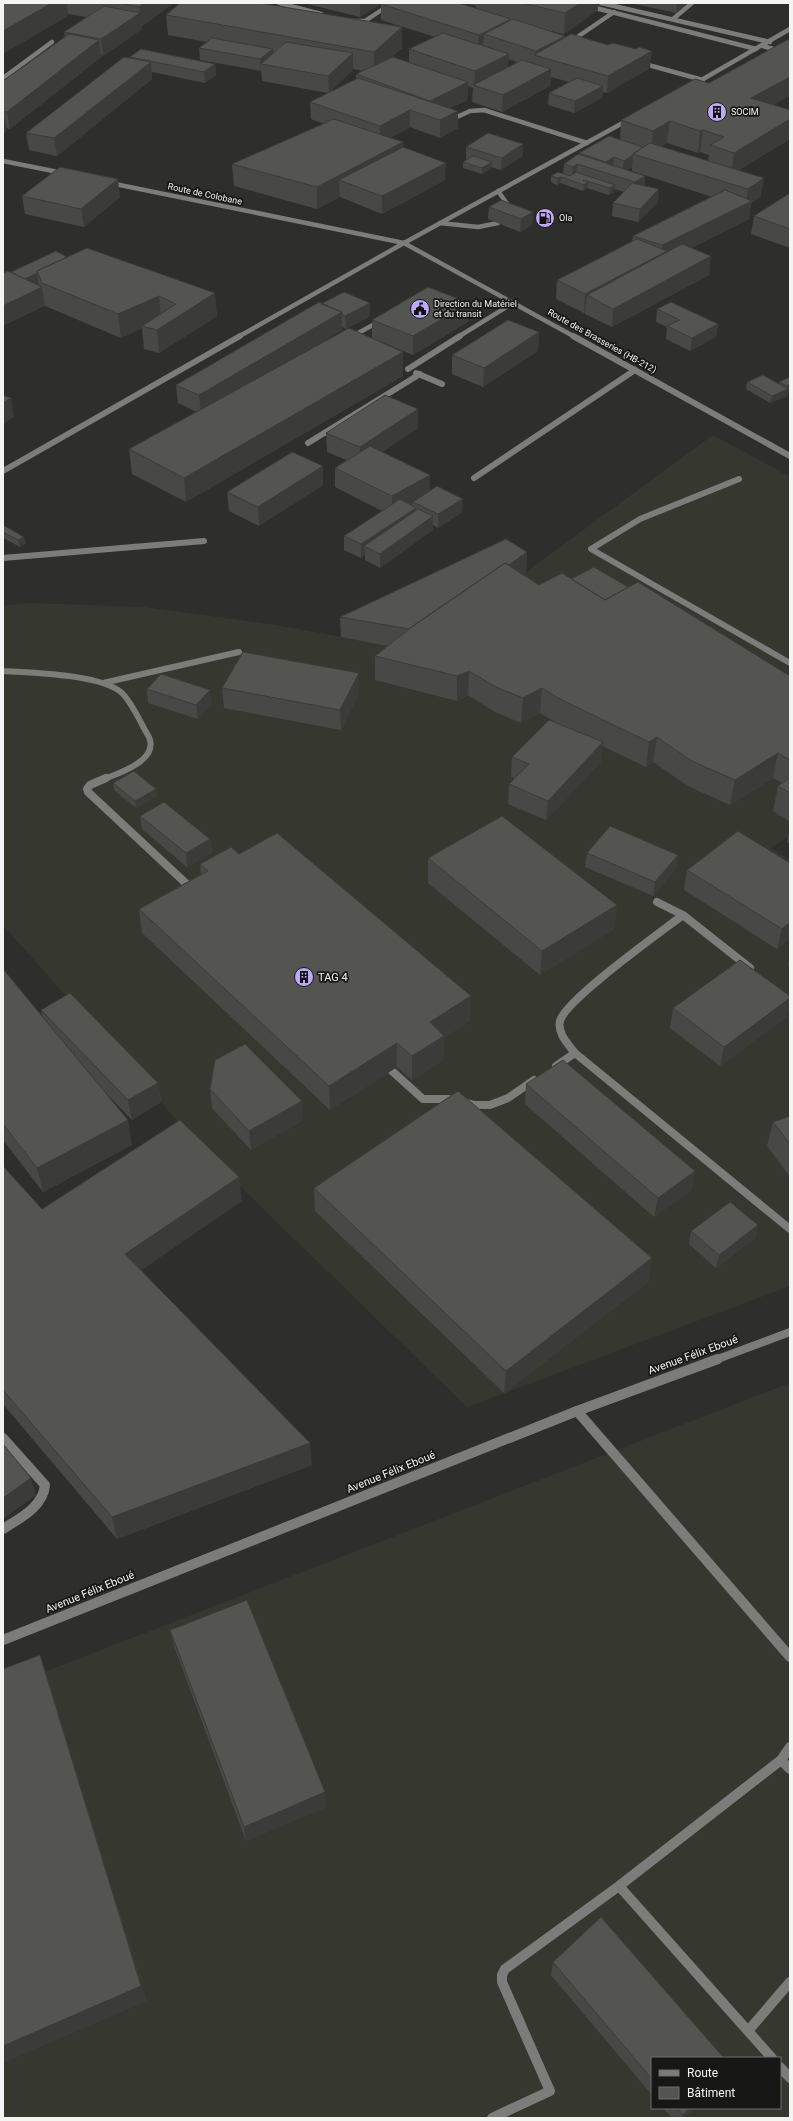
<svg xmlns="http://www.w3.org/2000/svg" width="793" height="2121" font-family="Roboto,sans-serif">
<rect width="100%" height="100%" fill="#2e2f2c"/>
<path fill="#36382f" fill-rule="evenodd" d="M713,435L790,477V836L771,848L790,860V1286L467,1407L206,1153L3,925V606L29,603L144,607L269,624L414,650L526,572Z
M790,1383V2118H3V1688ZM652,2058H780V2108H652Z"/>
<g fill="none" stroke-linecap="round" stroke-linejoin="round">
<path stroke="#7c7d7b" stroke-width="4.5" d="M279,3L321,14
M576,3L756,49
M601,3L770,42
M673,19L692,3
M354,21H365L392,3
M570,42L614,12
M763,46L790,54
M641,63L703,80
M3,78L52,42
M457,117L470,111L484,110L587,143
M498,191L508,205V211
M440,223L478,227L498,223
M351,337L382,320
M458,337L513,303"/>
<path stroke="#7c7d7b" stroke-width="6" d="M350,338L353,336
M408,369L460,336
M416,373L442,384
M308,443L420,374
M474,478L635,370
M739,479L640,519L591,549L790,663
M3,558L204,541
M3,671C32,673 101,674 122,693C133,704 141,724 149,737C159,760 120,773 104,779
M103,683L239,652"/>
<path stroke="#7c7d7b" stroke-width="8" d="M106,778L90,785L87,789L88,792L192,889
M657,902L683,915L750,968
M683,915C661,932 565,1000 560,1021C557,1033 568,1044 575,1053L790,1229
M556,1066L575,1053
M392,1071L423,1099H449L474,1105H490L508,1098L534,1080"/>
<path stroke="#7c7d7b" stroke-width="10" d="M577,1411L790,1657
M3,1438L45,1485C43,1507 20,1518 3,1529
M781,1760L790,1769
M619,1886L772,2058
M748,2031L790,1982
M780,2067L790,2078
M492,2118L550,2091L502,1982V1975L505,1969L619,1886L781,1760L790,1747"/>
<path stroke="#7c7d7b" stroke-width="4.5" d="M3,161L63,173
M110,183L404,243L575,337"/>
<path stroke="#7c7d7b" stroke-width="6" d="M573,336L790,456"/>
<path stroke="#7c7d7b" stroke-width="4.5" d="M691,86L790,29
M238,337L404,243L630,119"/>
<path stroke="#7c7d7b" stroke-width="6" d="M3,471L240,336"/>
<path stroke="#7c7d7b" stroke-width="8" d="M715,1360L790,1332"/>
<path stroke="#7c7d7b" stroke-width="10" d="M3,1640L577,1411L718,1359"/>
</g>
<path fill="#484946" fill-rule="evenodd" d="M3,3H174L141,27L142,29L103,56L101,55V57L10,129L6,128L7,131L3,133V81L65,37L64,32L86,17L68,14L67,8L68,16Z
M303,3H459L476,8V6L463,3H598V10L564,34L542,29L565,36V38L650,68L607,93L603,92L602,98L574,113L548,105L549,93L569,82L551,77L550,86L502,112L472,102L473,88L468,86L467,100L450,108L458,128L440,138L410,127L390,138L403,142V147L445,180L382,214L340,197L317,209L234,186L232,164L324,124L311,119L310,102L328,93L262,81L261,70V71L200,60L199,48L207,42L168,35L166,15L402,27V48L391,58L409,62V49L435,37L381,20V4L360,17ZM508,59L517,62L508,67ZM353,69L363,71L356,74V79L329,92L353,70Z
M631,3H688L676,13Z
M130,57L215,64L216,75L205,83L152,72V79L57,156L29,150L26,133L130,58Z
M774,105L790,110V139L739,170L761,196L751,203L749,219L691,248L709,275L612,327L585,314V312L584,313L556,299L557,280L632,241L633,236L712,197L632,171V167L627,170L645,176L644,186L658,202L638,222L612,216L613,203L624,192L614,189V192L609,195L587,188L583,191L560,183L557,185L551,182V176L563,174L564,164L579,154V153L620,139L621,120ZM667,143L698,153L700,152L709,155L708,161L661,147Z
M466,147L523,156L501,170L491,167V168L482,174L463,168V162L467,159H466Z
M790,193V248L751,234L754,216Z
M22,196L120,197L84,227L25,214Z
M489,207L533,212L532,225L520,232L488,219Z
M67,257L217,316L159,353L144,349L142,328L121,338L45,306L11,272Z
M370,303V316L346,329L342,327V330L305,352H403V376L186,502L132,474L129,449L197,412L178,403L176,385L321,304Z
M657,309L718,324L716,337L690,351L666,339L667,327L656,322Z
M372,320L469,321L413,355L372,338Z
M539,332L538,351L483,387L452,374V355Z
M790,377L787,396L770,403L746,389L747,382L779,384V382Z
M418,409V428L382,452L430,475V491L462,512L438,528L433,525V530L380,568L365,560V555L361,558L344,550V536L382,511L335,487V468L346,460L327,452L326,433Z
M323,485L259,526L229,511L227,492Z
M3,525L26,543L20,547L3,538Z
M527,552L526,572L523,574L539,585L571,579L628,587L790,676V822L773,811L778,786L782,783L773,778L730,805L688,786L653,762L646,767L602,746L601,762L546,820L508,804L509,784L515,778L511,777L512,757L555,722L540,713L521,723L495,712L468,695L457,701L375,680V656L388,646L341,637L340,617Z
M222,688L359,693L341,730L224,708Z
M147,689L212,704L198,719L148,703Z
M113,783L156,789L157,796L136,808L114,790Z
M140,816L210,839L212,853L187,867L142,829Z
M790,826V844L787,842Z
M738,831L790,938L777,949L684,890L687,870Z
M587,853L678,855L676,869L653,896L585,867Z
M239,854L470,1021L444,1037L443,1060L412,1080L397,1067L330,1110L142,933L139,909L201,874L200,864Z
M428,858L617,905L614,929L540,975L428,883Z
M790,958V966L788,965Z
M3,969L42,1016L41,1010L158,1083L161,1102L132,1120L101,1088L132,1145L43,1192L3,1140Z
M673,1008L787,1016L720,1066L670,1028Z
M526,1084L695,1171L691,1190L654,1217L525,1104Z
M210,1089L303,1120L251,1150L212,1108Z
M790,1116V1177L767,1146L773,1122Z
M3,1166L42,1209L242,1201L141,1270L312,1465L117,1539L3,1404Z
M314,1188L652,1258L648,1282L504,1393L315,1211Z
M758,1225L755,1238L716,1268L689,1244L691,1231Z
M170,1630L326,1807L246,1841L174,1646Z
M553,1962L652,2058V2095L551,1975Z
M663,2108H694L684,2118H672Z"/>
<path fill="#3b3c39" d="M52,3H67L68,16L3,54V31Z
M144,3H174L141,27L142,29L103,56L101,39L140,13L139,7Z
M360,3H383L381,4L360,17Z
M580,3H598V10L564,34L565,13Z
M677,3H688L676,13Z
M511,19L510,35L484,34L483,49L478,51L479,35Z
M402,27V48L374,73V52Z
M565,36L564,52L535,55L536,51Z
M99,40L101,57L10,129L7,112Z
M273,49L274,60L261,64V71L260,59Z
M652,51L650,68L607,93L608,76Z
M353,53V70L329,93L328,76Z
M509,54L508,71L474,85L475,71Z
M151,62L152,79L57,156L54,138Z
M215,64L216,75L205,83L204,72Z
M551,69L550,86L502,112L503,95Z
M790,77V96L765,110L751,98Z
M468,82L467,100L431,117H430V101Z
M603,86L602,98L574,113L575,101Z
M410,110V127L380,143V126Z
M458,111V128L440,138V120Z
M5,119L7,131L3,133V120Z
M790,119V139L731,175L734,153Z
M670,121L667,143L651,153L653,131Z
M703,130L700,152L698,153L700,131Z
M403,142V165L339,180L340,197L317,209V187Z
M523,144V156L501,170L502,158Z
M633,155L632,167L622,173L624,161Z
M614,157L613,169L605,173L606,162Z
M492,162L491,168L482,174V168Z
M446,163L445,180L382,214V196Z
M577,164L576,177L572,179L573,167Z
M645,176L643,188L634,195L635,182Z
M561,177L560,183L557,185L558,178Z
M764,178L761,196L751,203L749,219L666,261L587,295L585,312L584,313L585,294L661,254L662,245L746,204L748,189Z
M118,179L120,197L84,227L81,209Z
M588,182L587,188L583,191L584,185Z
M615,185L614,192L609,195L610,188Z
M659,189L658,202L638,222L640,209Z
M533,212L532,225L520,232L521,219Z
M711,256L709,275L612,327L613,309Z
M37,273L39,286L24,279Z
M42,287L45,306L3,326V306Z
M215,293L217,316L159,353L157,330Z
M159,296L161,319L142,326V328L121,338L118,314Z
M370,303V316L346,329L345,316Z
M469,303V321L413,355V336Z
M342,312V330L201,414L199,395Z
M718,324L716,337L690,351L692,338Z
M539,332L538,351L483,387L484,368Z
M403,352V376L186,502L184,478Z
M790,384V390L788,391L787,396L770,403L772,396L786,390L787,386Z
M11,398L14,417L3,424V403Z
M418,409V428L360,466V447Z
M323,466V485L259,526L258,507Z
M430,475V494L413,502V504L392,515V496Z
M463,499L462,512L438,528V514Z
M416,508V522L364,546L365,555L361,558V544Z
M433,516V530L380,568V554Z
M24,537L26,543L20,547L18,540Z
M527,552L526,572L414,650V630Z
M469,671L468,695L457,701V676Z
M359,673V693L341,730L340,710Z
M542,688L540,713L521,723L523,698Z
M210,690L212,704L198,719L196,705Z
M657,737L653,762L646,767L649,742Z
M603,742L601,762L546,820L548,801Z
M778,753L773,778L730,805L735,780Z
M156,789L157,796L136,808L135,801Z
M210,839L212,853L187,867L186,853Z
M678,855L676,869L653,896L655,882Z
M617,905L614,929L540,975L542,951Z
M790,922V938L777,949L782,929Z
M471,996L470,1021L444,1037L443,1060L412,1080V1056L430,1022Z
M790,998V1003L787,1016L720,1066L724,1047Z
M397,1043V1067L330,1110L329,1086Z
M158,1083L161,1102L132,1120L128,1100Z
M302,1101L303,1120L251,1150L249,1131Z
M128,1120L132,1145L43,1192L37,1168Z
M695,1171L691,1190L654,1217L658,1198Z
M239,1177L242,1201L130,1278L125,1254Z
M758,1225L755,1238L716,1268L719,1255Z
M652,1258L648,1282L504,1393L506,1371Z
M310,1443L312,1465L117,1539L112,1517Z
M31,1478L36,1495L3,1519V1498Z
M40,1655L47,1675L147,2001L3,2063V2046Z
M325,1792L326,1807L246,1841L244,1827Z
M689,2108H694L684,2118H681L683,2115Z"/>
<path fill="#545551" stroke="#3b3c39" d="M3,3H52L3,31Z
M119,3H144L139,7Z
M180,3H260L402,27L374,52L166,15Z
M382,3H459L511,19L479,35L381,4Z
M522,3H580L565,13Z
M104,6L140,13L101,39L64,32Z
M513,19L565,36L536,51L484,34Z
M443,33L509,54L475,71L409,49Z
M69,34L99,40L7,112L3,111V81Z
M571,34L608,45L613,43L636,49L639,47L652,51L608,76L534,55Z
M212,38L273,49L260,59L199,48Z
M787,40H790V77L751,98L790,110V119L734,153L710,145L724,137L703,130L700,131L670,121L653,131L621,120L695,79L709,83Z
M286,42L353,53L328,76L261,64Z
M141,49L215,64L204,72L130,57Z
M124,57L151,62L54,138L26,133Z
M393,57L468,82L430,101L356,74Z
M522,60L551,69L503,95L473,85Z
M358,78L458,111L440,120L410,110L380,126L310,102Z
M577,78L603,86L575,101L549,93Z
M334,119L403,142L317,187L232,164Z
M488,133L523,144L502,158L466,147Z
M609,136L643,147L633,154V155L624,161L614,157L606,162L579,153Z
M650,143L764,178L748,189L633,154Z
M403,147L446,163L382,196L339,180Z
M578,154L645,176L635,182L577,164L573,167L564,164Z
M473,156L492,162L482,168L463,162Z
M60,167L118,179L81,209L22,196Z
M558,172L570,176L576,172L615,185L610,188L583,180L588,182L584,185L561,177L558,178L551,176Z
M632,183L659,189L640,209L613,203Z
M725,190L752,201L662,245L633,236Z
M790,193V229L754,216Z
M501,200L533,212L521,219L489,207Z
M637,239L667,251L585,294L557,280Z
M682,244L711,256L613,309L587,295Z
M87,248L215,293L157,330L142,326L176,304L159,296L118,314L42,283L37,271Z
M56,251L67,257L37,271V273L25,279L11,272Z
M8,271L42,287L3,306V273Z
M428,287L469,303L413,336L372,320Z
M344,292L370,303L345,316L342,314V312L321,304Z
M319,302L342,312L199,395L176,385Z
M671,302L718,324L692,338L667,326L680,320L657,309Z
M508,320L539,332L484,368L452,355Z
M349,328L403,352L184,478L129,449Z
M763,375L788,389L772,396L747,382Z
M790,377V384L787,386L779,382Z
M3,395L11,398L3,403Z
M385,395L418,409L360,447L326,433Z
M370,446L430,475L392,496L335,468Z
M292,452L323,466L258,507L227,492Z
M437,486L463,499L438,514L413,502Z
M400,499L416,508L361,544L344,536Z
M418,509L433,516L380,554L364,546Z
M3,525L24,537L18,540L3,532Z
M506,539L527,552L509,565L505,563L409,629L340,617Z
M505,563L539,585L562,573L605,600L638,582L790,676V760L778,753L735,780L692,761L657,737L649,742L562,700L542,688L523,698L496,687L469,671L457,676L375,656L414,625Z
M594,567L628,587L605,600L571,579Z
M243,652L359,673L340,710L222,688Z
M161,674L210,690L196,705L147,689Z
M549,720L603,742L548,801L509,784L529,764L512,757Z
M134,771L156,789L135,801L113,783Z
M790,778V793L778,786Z
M164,802L210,839L186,853L140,816Z
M502,816L617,905L542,951L428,858Z
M610,826L678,855L655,882L587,853Z
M738,831L790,863V922L782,929L687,870Z
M277,833L471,996L430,1022L444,1036L412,1056L397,1043L329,1086L139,909L208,871L200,864L231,847L239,854Z
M740,960L790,996V998L724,1047L673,1008Z
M3,969L128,1120L37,1168L3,1124Z
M70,993L158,1083L128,1100L41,1010Z
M245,1044L302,1101L249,1131L210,1089L215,1060Z
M563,1060L695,1171L658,1198L526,1084Z
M458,1091L652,1258L506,1371L314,1188Z
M790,1116V1144L773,1122Z
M180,1120L239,1177L125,1254L310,1443L112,1517L3,1390V1166L42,1209Z
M730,1202L758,1225L719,1255L691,1231Z
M3,1444L31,1478L3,1498Z
M247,1600L325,1792L244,1827L170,1630Z
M40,1655L141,1986L3,2046V1669Z
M601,1917L724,2058H652V2079L553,1962Z
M677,2108H689L683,2115Z"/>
<defs>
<symbol id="building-disc" viewBox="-11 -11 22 22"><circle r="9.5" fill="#bfa8f4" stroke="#171716"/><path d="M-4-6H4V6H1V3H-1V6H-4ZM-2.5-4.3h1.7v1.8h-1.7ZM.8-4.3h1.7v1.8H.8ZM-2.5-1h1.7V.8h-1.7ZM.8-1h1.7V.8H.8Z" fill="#111"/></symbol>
<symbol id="fuel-disc" viewBox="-11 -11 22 22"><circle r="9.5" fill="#bfa8f4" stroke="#171716"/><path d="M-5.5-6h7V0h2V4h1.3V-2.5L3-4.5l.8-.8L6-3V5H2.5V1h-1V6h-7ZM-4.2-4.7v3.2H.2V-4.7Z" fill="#111"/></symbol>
<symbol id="civic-disc" viewBox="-11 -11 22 22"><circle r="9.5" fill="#bfa8f4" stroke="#171716"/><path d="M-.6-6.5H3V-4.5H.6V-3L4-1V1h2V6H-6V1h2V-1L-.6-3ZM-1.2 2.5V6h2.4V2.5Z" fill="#111"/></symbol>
</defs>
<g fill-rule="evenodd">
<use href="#building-disc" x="706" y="101" width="22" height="22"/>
<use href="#fuel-disc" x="534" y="207" width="22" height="22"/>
<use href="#civic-disc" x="409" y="298" width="22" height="22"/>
<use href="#building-disc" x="293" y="966" width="22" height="22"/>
</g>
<g text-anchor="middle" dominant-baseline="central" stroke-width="3.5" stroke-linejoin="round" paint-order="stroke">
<g font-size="9" fill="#f4f4f2" stroke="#171716" text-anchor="start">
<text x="731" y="112">SOCIM</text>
<text x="559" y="218">Ola</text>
<text x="434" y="304">Direction du Matériel<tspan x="434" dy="10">et du transit</tspan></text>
</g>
<g font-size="9" fill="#f4f4f2" stroke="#171716">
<text transform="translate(205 194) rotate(12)">Route de Colobane</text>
<text transform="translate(602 341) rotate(29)">Route des Brasseries (HB-212)</text>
</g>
<g font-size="11" fill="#f4f4f2" stroke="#171716" text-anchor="start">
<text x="318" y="977">TAG 4</text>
</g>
<g font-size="11" fill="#f4f4f2" stroke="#171716">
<text transform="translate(693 1355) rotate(-20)">Avenue Félix Eboué</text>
<text transform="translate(391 1472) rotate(-22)">Avenue Félix Eboué</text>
<text transform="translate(90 1592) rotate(-22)">Avenue Félix Eboué</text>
</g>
</g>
<rect width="793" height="2121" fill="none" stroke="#f4f4f2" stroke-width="8"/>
<rect x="651" y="2057" width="130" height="52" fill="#171716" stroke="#6f6f6e"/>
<rect x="659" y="2070" width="20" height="6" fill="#7c7d7b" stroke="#6f6f6e"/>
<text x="687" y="2077" font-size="12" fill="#f4f4f2">Route</text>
<rect x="659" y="2087" width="20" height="12" fill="#545551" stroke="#6f6f6e"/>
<text x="687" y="2097" font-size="12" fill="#f4f4f2">Bâtiment</text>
</svg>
